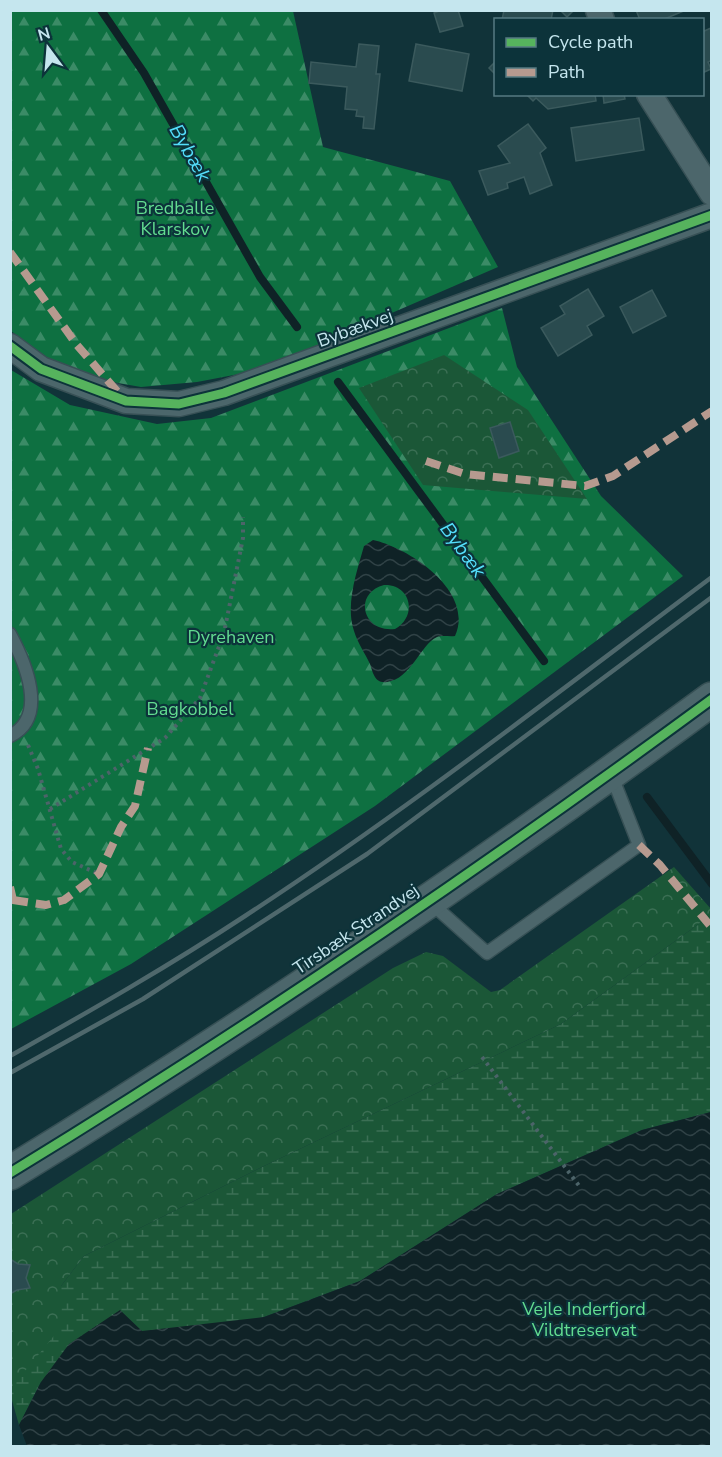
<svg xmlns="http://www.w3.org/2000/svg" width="722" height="1457" font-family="'Nunito Sans',sans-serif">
<defs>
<pattern id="forest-firs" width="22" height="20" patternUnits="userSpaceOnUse" patternTransform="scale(1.5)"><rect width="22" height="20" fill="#0e7041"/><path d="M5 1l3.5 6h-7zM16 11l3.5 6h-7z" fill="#3b8b66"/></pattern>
<pattern id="wetland-marsh" width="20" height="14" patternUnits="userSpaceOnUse" patternTransform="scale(1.5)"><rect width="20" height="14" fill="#1b5737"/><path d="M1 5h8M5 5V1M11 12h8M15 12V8" fill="none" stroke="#3b6f54"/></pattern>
<pattern id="park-crowns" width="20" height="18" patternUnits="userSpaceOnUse" patternTransform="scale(1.5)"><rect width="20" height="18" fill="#1b5737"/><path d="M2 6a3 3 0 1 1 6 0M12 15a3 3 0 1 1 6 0" fill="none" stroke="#3b6f54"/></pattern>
<pattern id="water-waves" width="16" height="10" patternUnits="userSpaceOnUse" patternTransform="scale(1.5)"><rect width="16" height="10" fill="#0f2226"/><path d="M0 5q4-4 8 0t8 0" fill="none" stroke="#304246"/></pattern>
</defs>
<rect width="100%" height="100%" fill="#113339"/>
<path fill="url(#forest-firs)" d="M11,11H293L323,147L450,181L498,267L260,370L197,382L141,387L95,379L44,356L11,331Z
M502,308L517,367L601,496L683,576L375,806L131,964L11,1029V370L70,405L157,424L211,418Z"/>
<path fill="url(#wetland-marsh)" d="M711,915V1112L642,1130L497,1194L360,1281L264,1317L41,1382L19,1425L11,1397L10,1388L61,1326V1286L84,1256L262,1167L561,1024Z"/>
<path fill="url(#park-crowns)" d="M444,355L528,410L587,499L423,485L359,388Z
M674,867L711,909V915L561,1024L262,1167L84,1256L61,1286L62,1326L11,1388V1214L393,968L426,952L443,956L491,992L500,990Z"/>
<path fill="url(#water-waves)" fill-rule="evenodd" d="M373,540C410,548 475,592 455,636C450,637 442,635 437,637C420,645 411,679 387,682C375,684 373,673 370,664C365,653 358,644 354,631C345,605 357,571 364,546ZM384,585C411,584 418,616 395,629C362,633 353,593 384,585Z
M711,1112V1446H27L19,1425L41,1382L69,1344L120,1310L142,1331L264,1317L360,1281L497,1194L642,1130Z"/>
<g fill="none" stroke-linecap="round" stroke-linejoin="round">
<path stroke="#0f2226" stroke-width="8" d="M101,10L144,73L260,277L297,327
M338,382L544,661
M647,797L712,884"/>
</g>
<path fill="#2a4b4f" stroke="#3b5a5d" stroke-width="1.5" d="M442,10H458L463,26L440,32L434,13Z
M504,10H553L551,20H502Z
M560,10H574L567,17Z
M636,10H686L662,20H640Z
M711,28L712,60L708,62L711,69L702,73V32Z
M359,44L379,46L376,74H380L374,129L363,128L364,117L356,116L357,110L345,109L347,87L309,83L311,62L356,67Z
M416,44L469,54L462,91L409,81Z
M496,61V75L489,68Z
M526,94H595L596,101L548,109L536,98L533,101Z
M603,94H624L625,99L604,103Z
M639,118L644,150L576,161L571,128Z
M528,124L546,148L540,153L552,185L530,194L524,177L507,183L508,188L488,195L479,171L510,163L498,146Z
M588,289L604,316L587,326L592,335L558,356L541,328L565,314L560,306Z
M652,290L666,316L633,333L620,307Z
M510,422L519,451L499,458L490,428Z
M10,1259L18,1264L30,1265L26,1278L30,1288L17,1290L10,1294Z"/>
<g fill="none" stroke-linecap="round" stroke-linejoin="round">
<defs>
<path id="lane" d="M10,634C25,662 49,717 10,736
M431,903L487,953L639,845L611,774"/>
<path id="street" d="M598,10L602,20
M649,94L712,193
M10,346L41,369L126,401L179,404L224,393L712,215"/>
<path id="secondary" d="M10,1173C251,1026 485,866 712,699"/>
</defs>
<use href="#lane" stroke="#375055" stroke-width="15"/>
<use href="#street" stroke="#375055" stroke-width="27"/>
<use href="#secondary" stroke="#375055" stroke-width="36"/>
<path stroke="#4c6469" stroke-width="4" stroke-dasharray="3 4.5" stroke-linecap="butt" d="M28,745L38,769L61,849L72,862L99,874
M50,809L165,738L200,698L224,633L243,538V517
M482,1057L580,1187"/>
<use href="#lane" stroke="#4c666b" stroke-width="12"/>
<use href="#street" stroke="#4c666b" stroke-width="24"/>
<use href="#secondary" stroke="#4c666b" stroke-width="33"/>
<path stroke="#4f686c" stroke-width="4.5" d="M10,1056C90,1011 169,966 245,916C406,811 558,692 712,577
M10,1073L143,999L367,854L712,597"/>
<path stroke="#b69a8f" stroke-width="8" stroke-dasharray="15 8" stroke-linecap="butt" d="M10,252L77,345L122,397
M426,461L465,474L585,486L613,476L712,411
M639,845L660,865L712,928
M10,887L13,900L10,896
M13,900L46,905L64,900L99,874L121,827L135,806L148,748"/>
<defs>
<path id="cycleway" d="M10,346L41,369L126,401L179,404L224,393L712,215
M10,1173C251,1026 485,866 712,699"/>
</defs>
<use href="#cycleway" stroke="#0c333a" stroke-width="13"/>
<use href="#cycleway" stroke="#56b35d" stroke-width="9"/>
</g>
<g text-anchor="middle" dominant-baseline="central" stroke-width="4.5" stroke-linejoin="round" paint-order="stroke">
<g font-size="18" fill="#62dc90" stroke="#0c333a">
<text x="175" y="208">Bredballe<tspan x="175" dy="21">Klarskov</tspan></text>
<text x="231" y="637">Dyrehaven</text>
<text x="190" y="709">Bagkobbel</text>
<text x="584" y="1309">Vejle Inderfjord<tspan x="584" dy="21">Vildtreservat</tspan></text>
</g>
<g font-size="18" fill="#c5e6ee" stroke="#0c333a">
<text transform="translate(355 328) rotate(-20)">Bybækvej</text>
<text transform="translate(356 929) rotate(-34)">Tirsbæk Strandvej</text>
</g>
<g font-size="20" font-style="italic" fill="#54defb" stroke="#0c333a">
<text transform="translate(190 153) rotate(60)">Bybæk</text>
<text transform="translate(463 550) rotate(54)">Bybæk</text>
</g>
</g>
<rect width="722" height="1457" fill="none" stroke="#c5e6ee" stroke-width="24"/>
<rect x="494" y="18" width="210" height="78" fill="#0c333a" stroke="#567b82" stroke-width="1.5"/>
<rect x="506" y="38" width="30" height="9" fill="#56b35d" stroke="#567b82" stroke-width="1.5"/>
<text x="548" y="48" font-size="18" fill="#c5e6ee">Cycle path</text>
<rect x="506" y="68" width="30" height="9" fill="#b69a8f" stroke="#567b82" stroke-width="1.5"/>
<text x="548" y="78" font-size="18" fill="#c5e6ee">Path</text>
<g transform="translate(48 48) rotate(344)" stroke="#0c333a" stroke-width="4.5" paint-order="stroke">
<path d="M0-4.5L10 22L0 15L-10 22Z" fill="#c5e6ee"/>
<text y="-9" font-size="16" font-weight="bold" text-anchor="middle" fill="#c5e6ee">N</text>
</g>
</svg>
